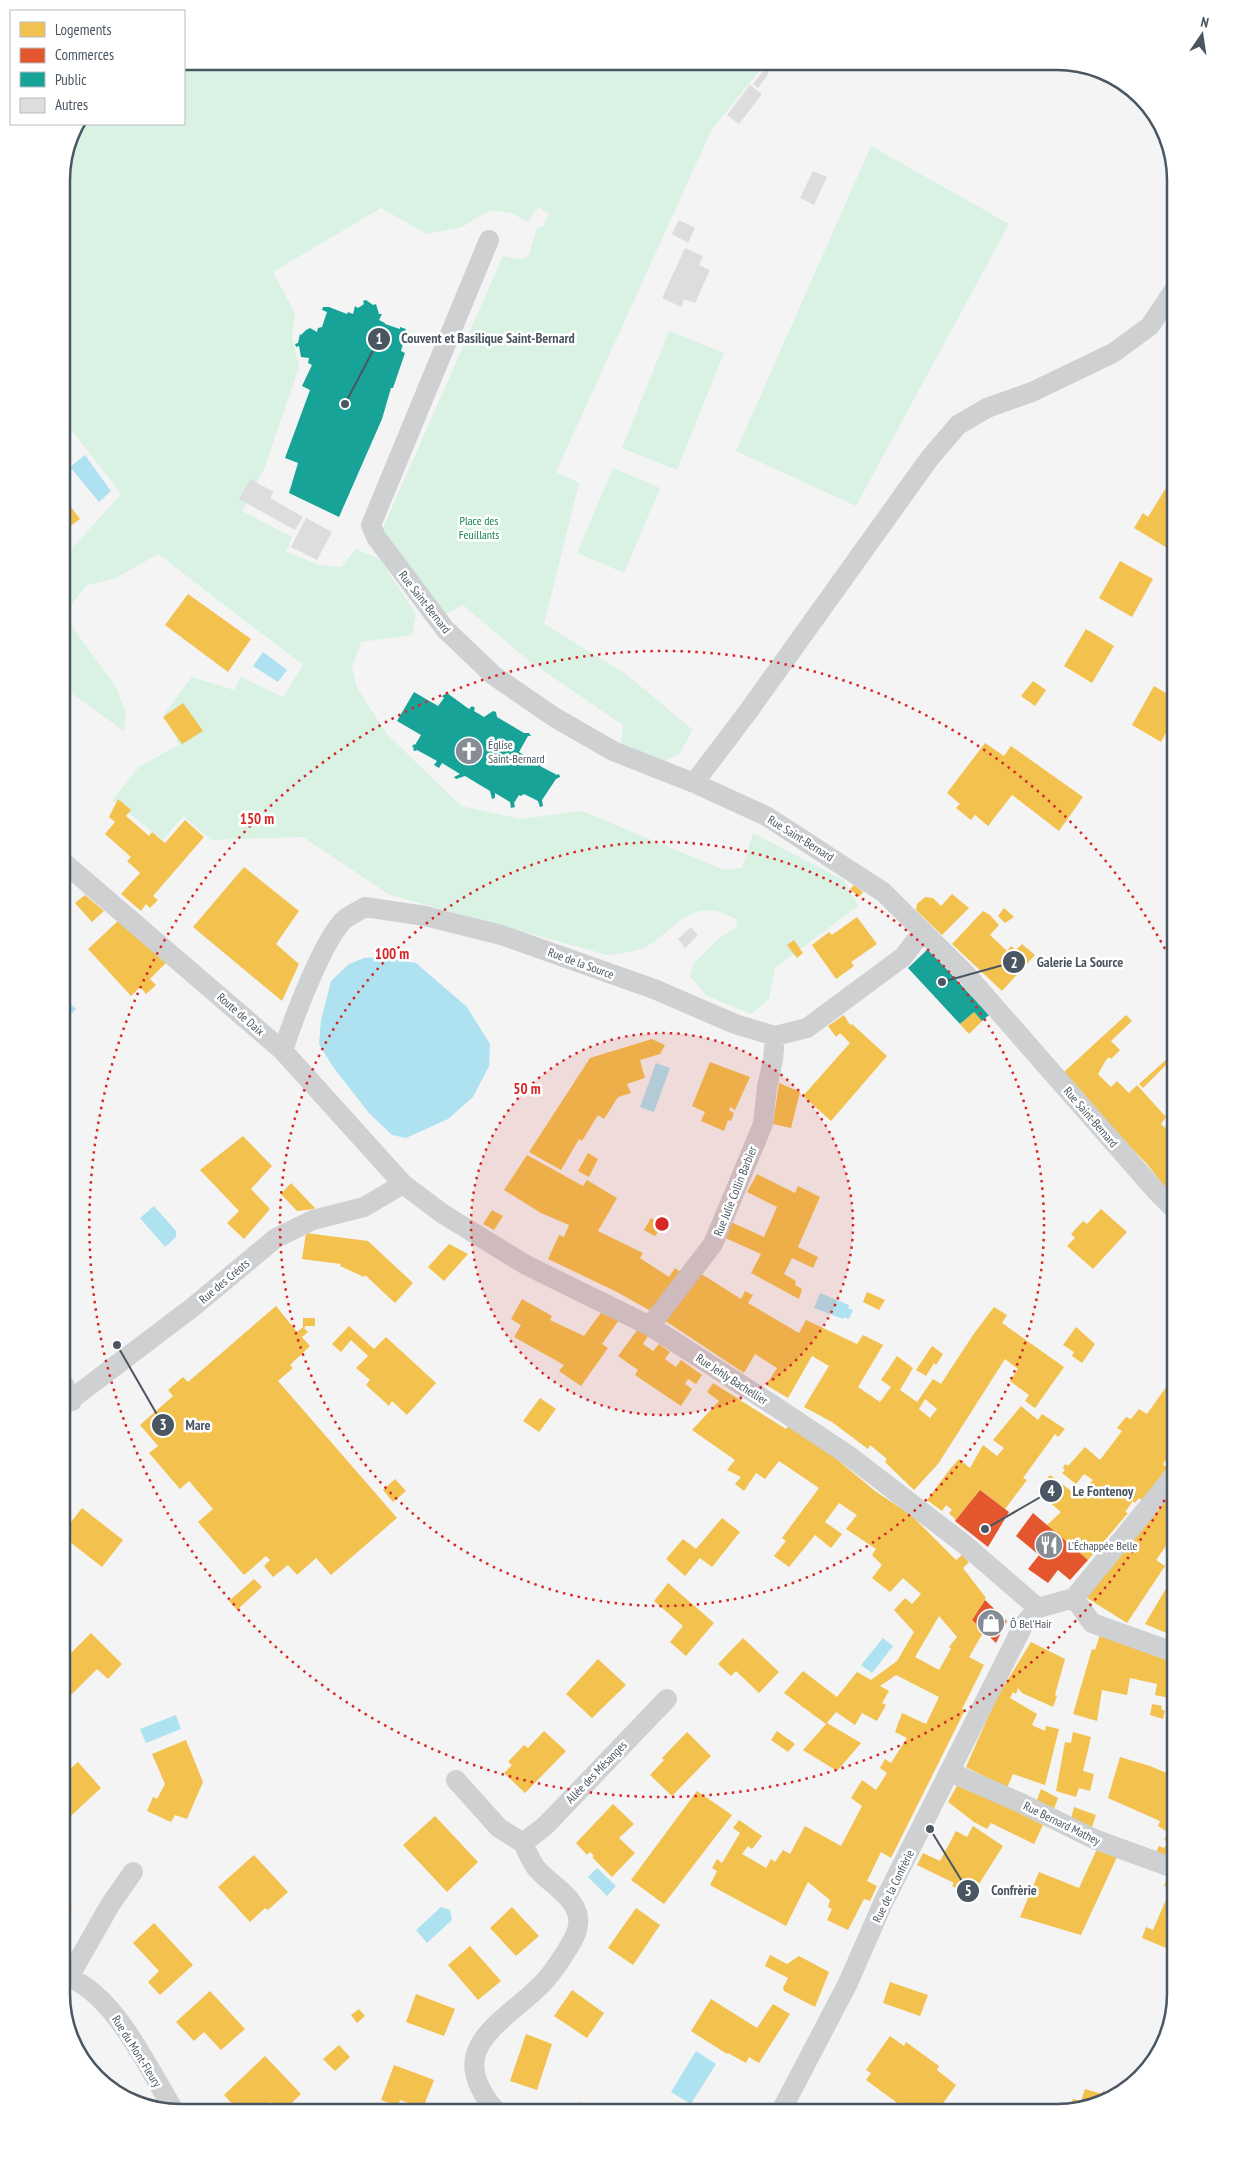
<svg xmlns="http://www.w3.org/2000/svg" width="1237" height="2174" font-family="'PT Sans Narrow',sans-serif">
<rect width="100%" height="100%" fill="#f4f4f4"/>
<path fill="#d9f2e3" d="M184,61H767L711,131L556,472L579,483L544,624L626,674L693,730L679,754L663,761L621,743L623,725L529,661L463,605L443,616L382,530L503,256L522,260L529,255L537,228L543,226L549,213L538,207L528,222L511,213L490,210L462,227L427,234L381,208L273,272L295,313L292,337L299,367L265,467L242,511L292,537L286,552L320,565L341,567L356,549L380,559L416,614L412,635L361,642L352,667L357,688L387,734L461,806L520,819L582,811L724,870L742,868L753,833L844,880L858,906L775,968L769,999L751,1014L707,996L690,976L693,964L718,939L737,927L736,919C691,895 679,927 646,947C636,952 619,953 608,955L390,895L303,837L211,840L183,816L163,840L112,800L140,766L179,745L164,714L192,677L234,690L241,677L283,697L303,665L158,554L114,579L87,585L71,605V625L116,687L126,713L124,731L61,686V561L121,494L61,416V172L76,124H184Z
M871,146L1009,224L856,506L736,451Z
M669,331L724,353L677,470L622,448Z
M613,468L660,488L624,573L577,553Z"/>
<path fill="#aee2f0" d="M85,455L111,491L99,502L70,467Z
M263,652L287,670L278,682L253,666Z
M380,957L416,963L467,1007L490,1044L489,1066L473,1097L448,1119L406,1138L392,1135L369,1113L333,1067L319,1044L321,1020L331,981L349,964L364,958Z
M63,996L76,1009L61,1024V997Z
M656,1063L670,1068L654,1112L640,1107Z
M154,1206L176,1231V1237L165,1247L140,1218Z
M820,1293L849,1305L848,1308L853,1310L849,1319L844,1317L843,1319L814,1308Z
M883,1638L893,1646L872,1673L861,1665Z
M176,1715L181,1729L146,1743L140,1729Z
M597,1868L616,1886L607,1896L588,1877Z
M441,1907L450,1910L452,1920L427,1943L416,1930Z
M696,2051L716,2064L691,2104L671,2092Z"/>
<path fill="#f2c14e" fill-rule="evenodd" d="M1166,488L1176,494V539L1169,549L1134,528L1143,513L1148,517Z
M61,494L80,519L61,533Z
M1120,561L1153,579L1132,617L1099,598Z
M188,594L251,639L228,672L165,625Z
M1086,629L1114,646L1092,683L1064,666Z
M1033,681L1046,690L1035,706L1021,696Z
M1154,686L1176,699V729L1174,732L1168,729L1161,742L1132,725Z
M183,703L203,731L182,744L163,717Z
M985,743L1004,756L1011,746L1083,797L1059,831L1012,795L988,826L975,815L971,820L956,808L960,804L947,793Z
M118,799L131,810L126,816L149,836L152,832L165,843L185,820L204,837L153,896L158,900L150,908L146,904L141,911L121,894L140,873L127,861L131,857L105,834L115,822L109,817Z
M244,867L299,911L276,944L299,964L282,1001L193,927Z
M854,885L863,892L859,897L850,889Z
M952,894L969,908L942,935L916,910L917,904L925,897L933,898L941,906Z
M85,895L104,911L92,922L75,903Z
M1004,908L1014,917L1005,923L998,916Z
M983,911L990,915L999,925L990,935L1007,951L1011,946L1016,950L1022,944L1035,955L1002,991L952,944Z
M857,917L877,944L851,962L854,966L836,979L812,945L829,932L832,935Z
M119,920L169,960L150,979L156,985L146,994L140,987L131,996L88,949Z
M794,940L803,953L797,958L787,945Z
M974,1012L982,1021L969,1034L960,1024Z
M844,1015L850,1025L852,1024L887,1056L831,1121L803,1096L850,1043L840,1033L836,1037L828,1026Z
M1126,1015L1132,1021L1111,1041L1120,1050L1111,1059L1109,1057L1106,1060L1098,1074L1111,1087L1117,1081L1129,1093L1137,1085L1166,1117L1161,1124L1173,1135L1170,1128L1176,1120V1201L1147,1164L1091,1106L1064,1072Z
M652,1039L665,1045L660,1054L640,1060L645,1078L627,1084L631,1093L618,1097L604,1119L598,1115L582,1141L579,1139L561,1170L529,1152L590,1058Z
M1168,1058L1176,1065V1068L1173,1071L1167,1064L1143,1088L1139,1084Z
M710,1062L750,1077L735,1110L730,1107L729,1110L734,1113L731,1121L728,1120L724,1131L701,1121L705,1112L692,1106Z
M779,1083L800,1092L791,1128L773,1124Z
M243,1136L272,1166L251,1189L270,1209L244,1239L227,1223L239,1211L200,1170Z
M588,1153L598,1159L589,1177L578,1171Z
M527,1155L583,1186L587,1180L617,1198L598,1231L643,1253L640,1258L669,1277L675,1268L685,1275L679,1283L649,1310L617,1292L548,1259L559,1235L564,1237L569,1225L541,1213L504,1190Z
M757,1174L795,1193L798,1186L820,1197L798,1247L818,1257L813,1268L792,1258L784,1274L796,1281L795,1285L802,1289L799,1299L751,1273L761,1254L723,1237L731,1222L764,1237L777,1207L747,1192Z
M291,1183L315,1208L314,1209L297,1211L281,1194Z
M1101,1209L1127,1232L1093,1269L1067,1246L1075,1238L1071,1234L1083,1221L1087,1224Z
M492,1210L503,1216L494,1230L483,1224Z
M651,1218L663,1225L655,1236L644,1230Z
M306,1233L368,1241L413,1283L395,1303L365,1275L364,1277L340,1266L341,1264L302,1259Z
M1176,1241V1259L1167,1249Z
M449,1244L468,1254L444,1281L428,1267Z
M700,1273L741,1299L745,1291L753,1295L748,1303L799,1333L806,1320L857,1344L863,1335L883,1345L858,1387L880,1402L891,1387L881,1380L897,1356L913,1368L900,1390L917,1402L933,1379L941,1384L973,1335L994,1307L1007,1315L1002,1323L1064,1367L1035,1408L1025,1401L1029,1395L1010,1381L1018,1369L1005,1359L938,1464L914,1490L885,1462L887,1459L870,1445L868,1449L832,1422L804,1407L829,1366L812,1356L788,1398L766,1385L777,1368L755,1354L744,1373L664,1320ZM925,1399L937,1409L930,1418L919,1409Z
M867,1292L885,1300L879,1310L863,1302Z
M522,1299L552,1316L550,1320L584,1336L605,1307L621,1317L602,1344L608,1348L581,1386L559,1371L564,1365L514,1337L521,1325L511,1319Z
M276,1306L297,1332L303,1327V1318H315V1326H306L304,1328L308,1332L302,1337L310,1346L290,1365L293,1368L278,1381L397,1518L331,1575L316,1558L297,1575L288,1565L273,1577L264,1566L270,1560L266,1556L244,1575L198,1522L213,1509L189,1481L180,1489L149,1453L158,1446L140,1425L173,1396L168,1390L183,1377L188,1382Z
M349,1326L374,1349L386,1337L436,1383L407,1415L392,1401L389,1406L366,1385L370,1380L356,1368L368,1356L351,1340L341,1352L332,1344Z
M1076,1327L1095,1344L1082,1363L1072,1356L1074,1352L1063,1345Z
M638,1329L648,1336L643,1344L653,1351L659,1344L670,1352L665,1359L676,1367L681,1360L702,1375L696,1384L688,1379L685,1384L692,1389L681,1406L635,1375L638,1370L618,1356Z
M932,1346L943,1354L936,1365L934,1363L926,1376L916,1370Z
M713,1383L786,1429L792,1422L875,1491L911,1515L956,1560L962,1555L969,1562L963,1568L986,1598L972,1620L984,1631L969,1657L984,1665L962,1709L965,1710L891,1858L881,1852L867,1881L877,1886L870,1901L864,1899L848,1930L827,1920L832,1909L828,1907L830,1900L808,1882L786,1926L710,1885L717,1871L712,1868L717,1859L722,1863L740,1833L733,1828L739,1820L762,1836L752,1849L748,1846L742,1854L766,1868L771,1859L775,1862L783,1850L790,1854L805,1826L841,1846L862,1806L851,1798L862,1780L876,1790L887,1773L880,1768L885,1759L891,1763L907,1738L895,1732L902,1713L926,1724L939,1697L896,1675L880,1686L889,1691L882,1703L886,1705L877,1721L862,1713L855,1725L836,1712L826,1724L784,1693L803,1671L837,1697L857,1672L871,1680L897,1661L914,1632L894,1610L905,1598L912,1604L921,1594L903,1578L890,1592L872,1578L882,1565L872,1555L876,1549L846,1529L857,1515L839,1503L825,1522L842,1534L831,1548L815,1535L789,1567L774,1556L786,1541L782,1538L819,1488L779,1461L765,1479L756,1473L744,1491L735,1484L741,1477L727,1470L735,1460L692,1430L719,1401L707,1392ZM939,1616L957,1637L949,1647L951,1649L939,1670L915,1657Z
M1169,1383L1176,1388V1447L1163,1464L1167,1468L1143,1501L1139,1498L1135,1503L1133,1501L1125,1512L1128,1513L1088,1560L1047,1525L1061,1512L1037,1492L1050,1475L1078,1496L1093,1480L1084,1474L1076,1484L1062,1473L1065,1470L1063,1468L1065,1464L1068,1466L1085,1447L1100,1460L1122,1431L1117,1428L1126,1417L1131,1419L1139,1409L1147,1414Z
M540,1398L556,1409L539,1432L523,1421Z
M1021,1406L1038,1420L1042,1414L1065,1429L1058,1437L1055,1434L1023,1478L1027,1480L1005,1509L980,1490L956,1520L949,1513L952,1510L946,1505L942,1511L927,1500L950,1469L959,1459L970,1468L983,1445L997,1456L1004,1448L993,1440Z
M395,1479L406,1491L393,1502L383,1490Z
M1176,1488V1538L1173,1536L1156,1560L1165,1566L1127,1623L1084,1596Z
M82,1508L123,1540L102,1567L61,1535Z
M722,1518L740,1532L712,1567L700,1558L685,1576L666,1559L683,1539L696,1549Z
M1174,1575L1176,1576V1637L1145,1624Z
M254,1579L262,1587L237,1610L229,1601Z
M668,1583L714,1623L686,1656L670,1642L683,1626L654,1601Z
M1101,1632L1176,1659V1696L1170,1694L1169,1698L1155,1695L1157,1684L1130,1678L1127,1695L1102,1690L1097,1721L1073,1714L1092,1649L1095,1650Z
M91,1633L122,1664L108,1679L97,1669L63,1703L61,1701V1663Z
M743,1638L779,1672L759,1693L736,1671L731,1676L718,1664Z
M1031,1642L1065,1659L1055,1695L1057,1696L1053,1707L1022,1693L1018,1688L1016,1694L1013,1692L1010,1698L1037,1714L1032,1725L1045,1731L1046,1726L1059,1729L1045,1785L1013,1774L1007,1788L966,1767L996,1699Z
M598,1659L626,1685L592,1718L566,1694Z
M1152,1704L1162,1706L1161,1709L1165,1711L1163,1719L1150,1715Z
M827,1723L861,1743L837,1771L803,1750Z
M544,1731L566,1751L525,1793L504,1773L512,1765L508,1762L524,1745L528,1748Z
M777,1731L795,1744L788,1752L771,1740Z
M687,1732L711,1756L672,1796L650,1775L664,1760L662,1758Z
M1073,1732L1091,1737L1083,1771L1094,1774L1090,1791L1079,1788L1076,1797L1056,1791L1065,1742L1071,1743Z
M186,1740L203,1782L187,1819L175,1815L171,1822L147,1811L153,1797L157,1799L165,1784L152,1754Z
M1120,1757L1150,1766L1176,1777V1860L1156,1852L1159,1846L1164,1848L1167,1844L1164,1838L1171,1834L1158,1826L1160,1821L1108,1798Z
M78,1762L101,1788L61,1825V1777Z
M959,1782L1043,1825L1034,1844L991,1823L987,1829L974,1822L948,1802Z
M1041,1789L1058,1798L1053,1811L1036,1803Z
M697,1791L732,1815L664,1904L631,1880Z
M613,1804L634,1824L619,1838L635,1853L612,1877L592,1857L594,1856L590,1852L587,1855L576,1843Z
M1074,1807L1096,1815L1092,1827L1071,1819Z
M435,1816L478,1862L447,1892L403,1845Z
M973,1826L1003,1846L972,1895L952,1886L954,1883L917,1865L923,1853L940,1861L956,1831L967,1837Z
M1097,1849L1117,1857L1081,1935L1020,1917L1039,1872L1079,1888Z
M254,1855L288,1892L268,1910L265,1908L250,1922L218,1887Z
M1168,1875L1176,1878V1952L1142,1938L1146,1927L1153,1930L1171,1888L1164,1886Z
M61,1897L72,1909L61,1918Z
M512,1907L539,1936L516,1956L490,1928Z
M636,1908L660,1925L633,1965L608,1948Z
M154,1923L193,1965L160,1995L148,1982L159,1971L133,1943Z
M470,1946L501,1981L478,2000L448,1965Z
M770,1955L787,1964L799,1956L829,1972L815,2007L784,1991L783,1988L788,1978L765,1966Z
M890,1982L928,1995L920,2016L883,2003Z
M572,1990L604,2013L587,2038L554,2016Z
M210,1991L245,2029L221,2050L204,2032L194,2041L176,2022Z
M416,1994L455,2009L444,2036L406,2022Z
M711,1999L757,2028L773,2004L790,2014L759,2063L749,2057L746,2063L728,2053L727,2054L691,2031Z
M359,2009L365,2016L357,2023L351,2015Z
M526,2034L552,2044L537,2090L510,2081Z
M890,2036L904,2046L906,2042L939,2066L937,2070L956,2085L936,2113H911L866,2080L871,2073L866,2070Z
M339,2045L350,2057L335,2071L323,2059Z
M265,2056L301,2094L281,2113L271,2102L259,2113H241L224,2095Z
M394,2065L434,2080L423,2108L400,2100L398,2106L381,2100Z
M1085,2089L1102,2094L1103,2091L1116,2095L1109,2101L1070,2110L1073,2099L1081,2101Z
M579,2102L595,2113H572Z"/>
<path fill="#e4572e" d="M980,1490L1009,1512L988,1547L955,1521Z
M1033,1513L1088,1560L1070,1580L1058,1570L1048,1583L1028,1569L1039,1555L1016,1536Z
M985,1600L1007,1621L996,1643L972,1620Z"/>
<path fill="#17a398" d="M366,300L373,305L376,304L379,314H382L379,320L385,323V324L400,329V327L406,329L405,331L410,332L409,337L405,336L401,351L405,353L393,388H391L382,419L339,517L289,493L298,463L285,458L310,390L302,386L312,365L308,363L309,358L301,357L299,346L296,347L295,344L298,343L300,334L301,335L306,330L310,328L317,332L318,328L322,327L327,312L322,310L323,307H329L347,314L348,312L353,314L355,306L358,308L364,304L363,301Z
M414,692L438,706L444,698L442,696L447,693L469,709L472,706L475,708L474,711L484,717L493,711L496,712L497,717L524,733H529L531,736H528L519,752L538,764L542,762L540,766L557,775L559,774L560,777L556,779L542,800L543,806L540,807L538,801L524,794L521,796L519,795L514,803L515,807L511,808L510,802L495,793V798L492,799L490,791L465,776L456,779L454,777L460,774L442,763L439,768L434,765L437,761L417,750L415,751L413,750L414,748L412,747L414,744L415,745L421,735L397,721Z
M928,949L989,1015L982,1021L974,1012L960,1024L908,968Z"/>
<path fill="#ddddde" d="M765,69L769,73L758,88L753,84Z
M750,85L762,94L739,124L727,115Z
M813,171L827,177L814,205L800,198Z
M679,220L695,228L688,243L672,234Z
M685,248L703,256L699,265L710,270L695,303L684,299L681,307L662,298Z
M250,479L274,492L270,498L303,517L295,530L239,499Z
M306,518L332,532L317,560L291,547Z
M691,927L698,935L685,948L678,939Z"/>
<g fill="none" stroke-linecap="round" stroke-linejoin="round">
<path stroke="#ced0d2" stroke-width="20" d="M489,240L371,525L376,537L445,629L493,675L554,717L613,751L694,783L766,816L883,892L965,973L1156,1191L1176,1211
M694,783L747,713L929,459L958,425L987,408L1032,392L1113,353L1150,326L1176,287
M61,860L283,1051L403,1184L443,1214L526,1265L650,1326L776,1407L848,1455L964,1544L1038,1608
M283,1051C292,1022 324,937 345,919C351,914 359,911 365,907L425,916L501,935L654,989L735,1024L775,1036L807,1028L903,957L923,931
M650,1326L713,1244L763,1124L767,1087L773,1060L775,1036
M61,1379L72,1401
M61,1407L193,1307L276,1238L313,1220L364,1207L403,1184
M1074,1598L1092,1623L1176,1653
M1038,1608L1074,1598L1176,1473
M950,1772L1021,1803L1094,1839L1176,1869
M456,1780L499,1828L523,1843
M61,1974C115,1991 147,2068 176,2113
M69,1977L110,1905L133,1872
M498,2113C440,2049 501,2025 542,1984C552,1974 560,1961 567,1950C573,1940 580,1929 578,1918C576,1897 550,1884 537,1869C531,1862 527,1851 523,1843L545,1826L667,1699
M780,2113L848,1983L883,1903L1024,1624L1038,1608"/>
</g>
<circle cx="662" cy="1224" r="191" fill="#d62828" fill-opacity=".12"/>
<g fill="none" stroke="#d62828" stroke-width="2.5" stroke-dasharray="2.5 5">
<circle cx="662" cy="1224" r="191"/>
<circle cx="662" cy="1224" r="382"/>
<path d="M1175 1480A573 573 0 1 1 1175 968"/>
</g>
<defs>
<symbol id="church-disc" viewBox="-11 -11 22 22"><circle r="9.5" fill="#868d94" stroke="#fff"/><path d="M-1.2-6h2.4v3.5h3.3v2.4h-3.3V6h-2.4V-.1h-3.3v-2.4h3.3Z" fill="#fff"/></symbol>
<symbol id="restaurant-disc" viewBox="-11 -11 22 22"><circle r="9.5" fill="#868d94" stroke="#fff"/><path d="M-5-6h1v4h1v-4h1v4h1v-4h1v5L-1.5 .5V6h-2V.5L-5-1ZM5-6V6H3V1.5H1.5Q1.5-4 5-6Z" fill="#fff"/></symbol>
<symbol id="shop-disc" viewBox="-11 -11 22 22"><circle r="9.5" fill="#868d94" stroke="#fff"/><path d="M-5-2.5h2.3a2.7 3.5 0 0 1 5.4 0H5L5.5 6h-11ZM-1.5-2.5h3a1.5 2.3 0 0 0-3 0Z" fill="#fff"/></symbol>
</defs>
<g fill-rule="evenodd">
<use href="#church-disc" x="453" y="735" width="32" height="32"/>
<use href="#restaurant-disc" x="1033" y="1529" width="32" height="32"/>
<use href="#shop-disc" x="975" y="1607" width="32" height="32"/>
</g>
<g text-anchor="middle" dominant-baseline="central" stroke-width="5" stroke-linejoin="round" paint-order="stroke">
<g font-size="12" fill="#17864f" stroke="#fff">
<text x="479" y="520">Place des<tspan x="479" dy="14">Feuillants</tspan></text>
</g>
<g font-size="12" fill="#4a5661" stroke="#fff">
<text transform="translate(425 602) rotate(52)">Rue Saint-Bernard</text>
<text transform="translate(801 838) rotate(32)">Rue Saint-Bernard</text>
<text transform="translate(581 963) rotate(20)">Rue de la Source</text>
<text transform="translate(241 1014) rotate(41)">Route de Daix</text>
<text transform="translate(1091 1117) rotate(49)">Rue Saint-Bernard</text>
<text transform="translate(735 1191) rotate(-68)">Rue Julie Collin Barbier</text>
<text transform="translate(224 1281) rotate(-40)">Rue des Créots</text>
<text transform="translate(732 1379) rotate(33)">Rue Jehly Bachellier</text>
<text transform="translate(596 1772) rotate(-46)">Allée des Mésanges</text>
<text transform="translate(1062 1823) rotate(26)">Rue Bernard Mathey</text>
<text transform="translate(893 1886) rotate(-64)">Rue de la Confrèrie</text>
<text transform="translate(137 2051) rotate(58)">Rue du Mont-Fleury</text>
</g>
<g font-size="12" fill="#4a5661" stroke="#fff" text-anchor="start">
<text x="488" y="744">Église<tspan x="488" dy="14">Saint-Bernard</tspan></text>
<text x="1068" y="1545">L'Échappée Belle</text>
<text x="1010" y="1623">Ô Bel'Hair</text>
</g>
</g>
<path d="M0 0H1237V2174H0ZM180 70H1057A110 110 0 0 1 1167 180V1994A110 110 0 0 1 1057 2104H180A110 110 0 0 1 70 1994V180A110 110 0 0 1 180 70Z" fill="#fff" fill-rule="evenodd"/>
<path fill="none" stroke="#4a5661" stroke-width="2.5" d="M180 70H1057A110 110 0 0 1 1167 180V1994A110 110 0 0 1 1057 2104H180A110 110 0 0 1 70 1994V180A110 110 0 0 1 180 70Z"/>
<circle cx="662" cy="1224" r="8" fill="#d62828" stroke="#fff" stroke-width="2.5"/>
<g font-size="15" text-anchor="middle" font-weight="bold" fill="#d62828" stroke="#fff" stroke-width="5" stroke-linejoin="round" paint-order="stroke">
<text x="257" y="824">150 m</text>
<text x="392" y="959">100 m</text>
<text x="527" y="1094">50 m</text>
</g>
<path fill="none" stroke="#4a5661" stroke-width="2" d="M345 404L379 339M942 982L1014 962M117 1345L163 1425M985 1529L1051 1491M930 1829L968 1891"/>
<g fill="#4a5661" stroke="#fff" stroke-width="2">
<circle cx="345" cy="404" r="5"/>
<circle cx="942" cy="982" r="5"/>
<circle cx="117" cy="1345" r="5"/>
<circle cx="985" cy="1529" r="5"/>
<circle cx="930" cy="1829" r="5"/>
<circle cx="379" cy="339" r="12"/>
<circle cx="1014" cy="962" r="12"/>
<circle cx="163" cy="1425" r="12"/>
<circle cx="1051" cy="1491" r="12"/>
<circle cx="968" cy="1891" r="12"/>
</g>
<g font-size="15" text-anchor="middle" font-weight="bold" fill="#fff">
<text x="379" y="344">1</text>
<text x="1014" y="968">2</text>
<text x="163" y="1430">3</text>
<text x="1051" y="1496">4</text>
<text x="968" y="1896">5</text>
</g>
<g font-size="14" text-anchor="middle" font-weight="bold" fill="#4a5661" stroke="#fff" stroke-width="5" stroke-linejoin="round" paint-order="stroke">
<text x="488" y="343">Couvent et Basilique Saint-Bernard</text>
<text x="1080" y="967">Galerie La Source</text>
<text x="198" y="1430">Mare</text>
<text x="1103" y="1496">Le Fontenoy</text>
<text x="1014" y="1895">Confrèrie</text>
</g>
<rect x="10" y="10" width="175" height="115" fill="#ffffff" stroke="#b7bbc0"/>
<rect x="20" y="22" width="25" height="15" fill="#f2c14e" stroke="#b7bbc0"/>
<text x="55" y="35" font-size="15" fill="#4a5661">Logements</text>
<rect x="20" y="48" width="25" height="15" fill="#e4572e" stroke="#b7bbc0"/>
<text x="55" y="60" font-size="15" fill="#4a5661">Commerces</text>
<rect x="20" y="72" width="25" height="15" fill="#17a398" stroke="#b7bbc0"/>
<text x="55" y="85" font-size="15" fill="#4a5661">Public</text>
<rect x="20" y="98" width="25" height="15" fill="#ddddde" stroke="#b7bbc0"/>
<text x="55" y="110" font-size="15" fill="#4a5661">Autres</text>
<g transform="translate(1202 35) rotate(13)" stroke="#ffffff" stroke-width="4" paint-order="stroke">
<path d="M0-4L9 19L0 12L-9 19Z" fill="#4a5661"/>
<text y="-8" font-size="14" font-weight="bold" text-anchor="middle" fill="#4a5661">N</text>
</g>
</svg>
